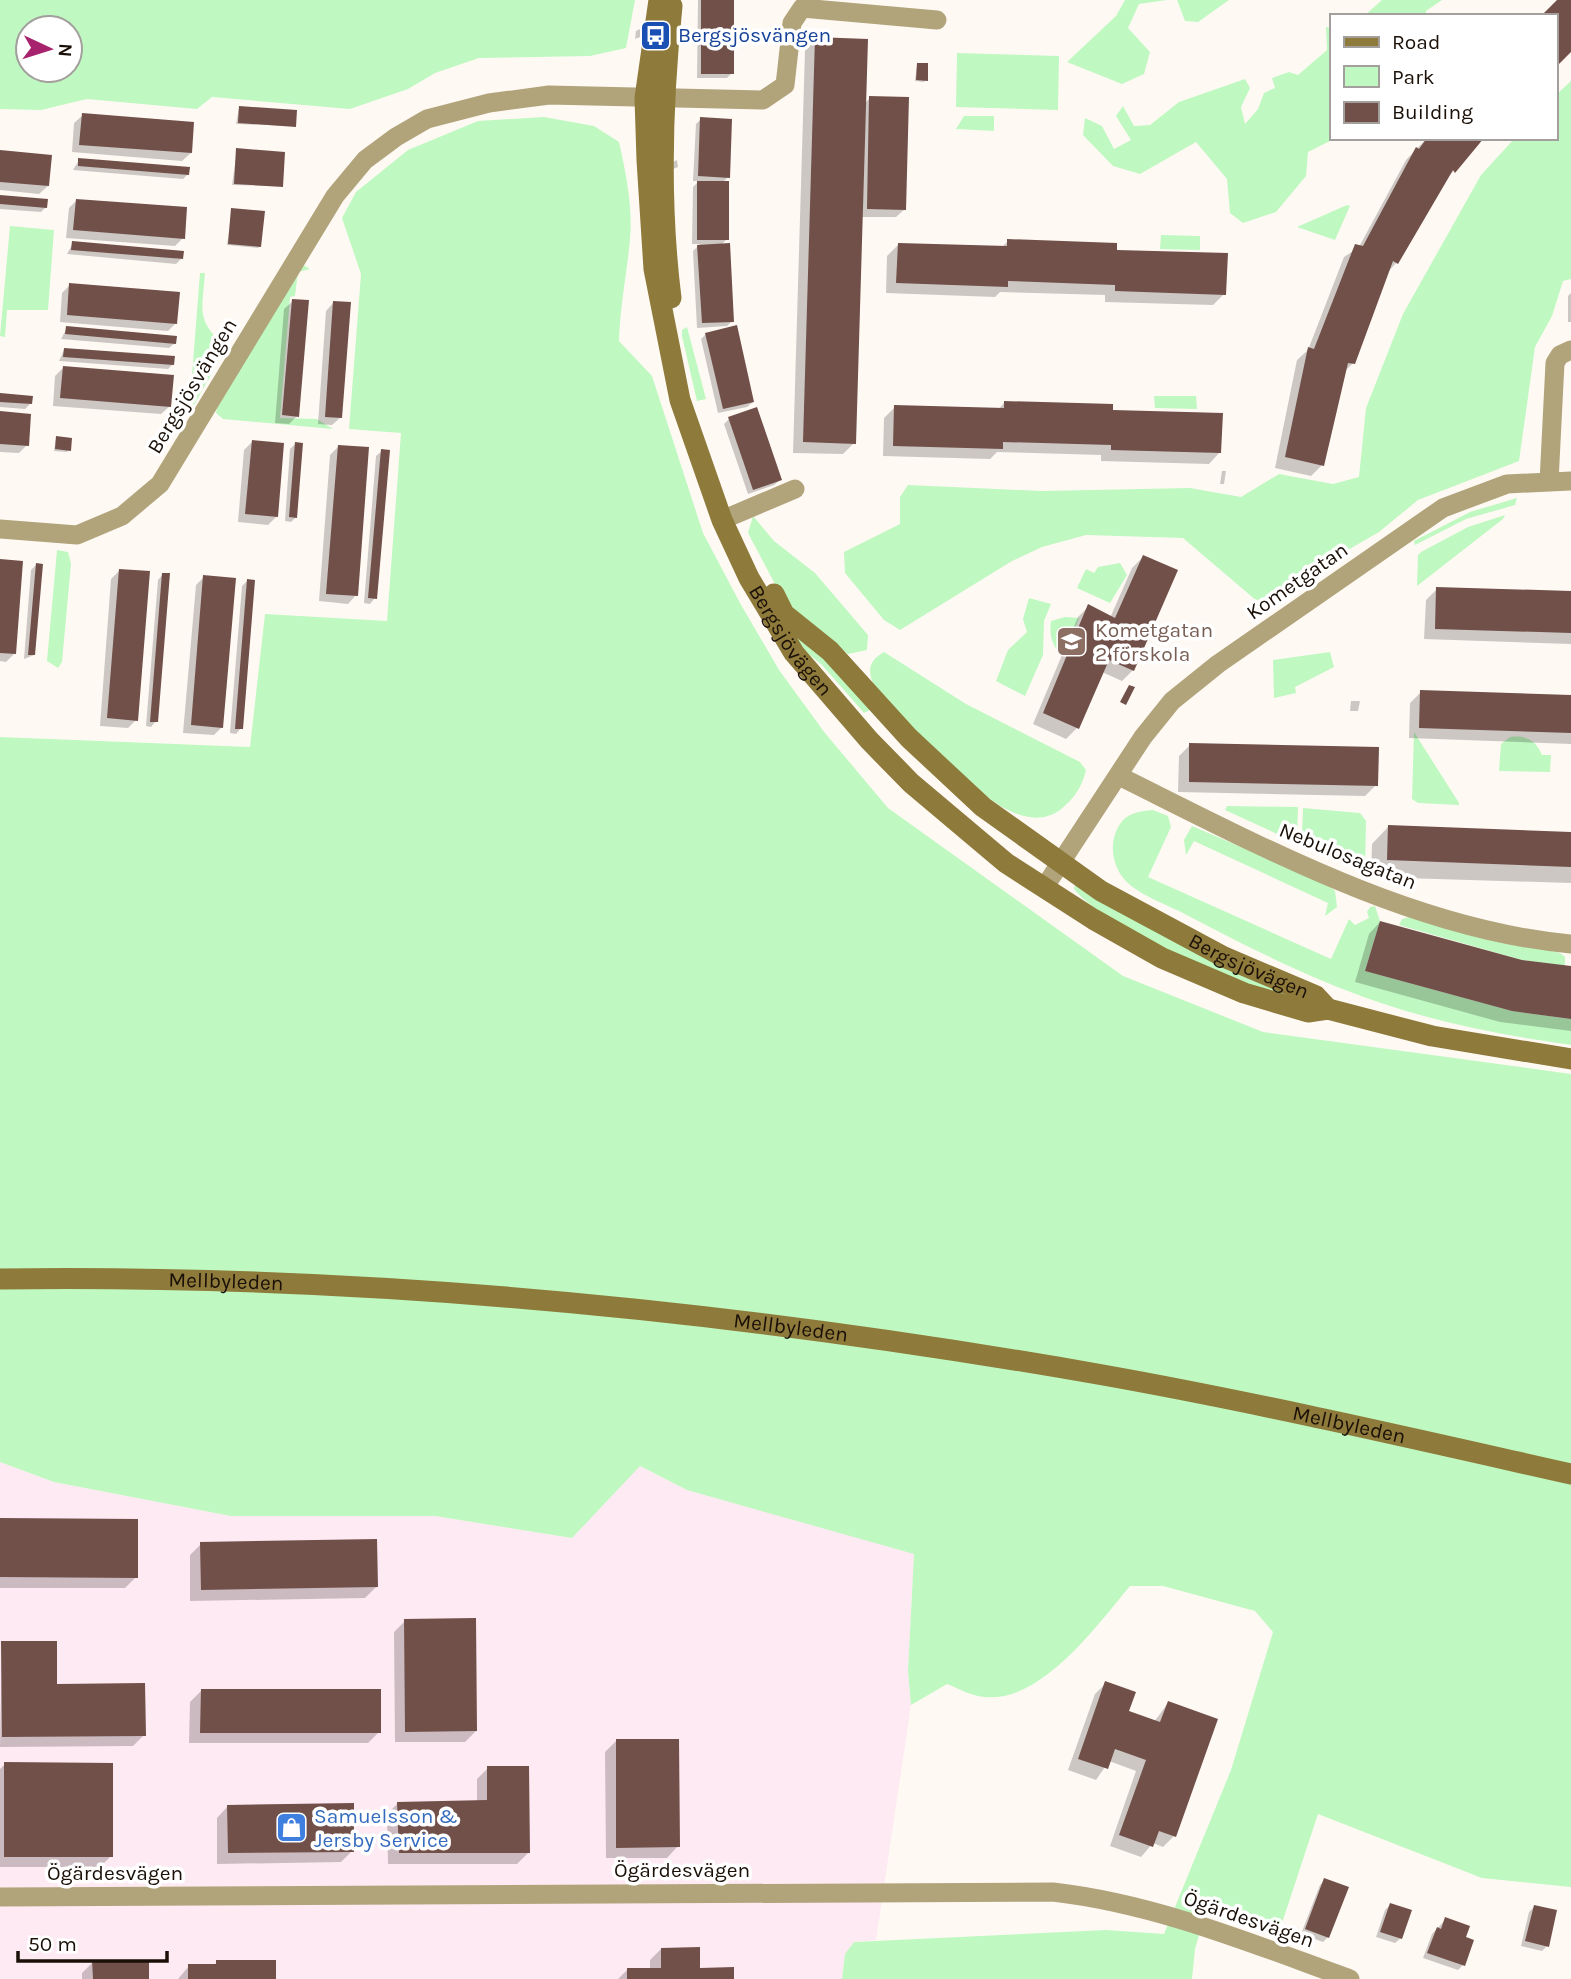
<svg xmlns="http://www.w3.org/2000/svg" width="1571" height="1979" font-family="Karla,sans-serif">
<rect width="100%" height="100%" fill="#fff9f4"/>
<path fill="#feeaf2" d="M0,1462L54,1482L231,1516H435L572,1538L639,1466L687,1490L914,1553L908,1671L911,1705L876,1940L854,1942L845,1955L842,1979H0Z"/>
<path fill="#bff8c0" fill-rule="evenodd" d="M0,0H635L626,48L590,56L479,58L435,73L408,89L350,109L212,97L197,109L87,99L41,110L0,109ZM28,28H70V70H28Z
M1125,0H1167L1139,4L1128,28L1150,52L1144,74L1122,84L1067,62L1116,16Z
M1177,0H1229L1198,22L1185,21Z
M1382,0H1442L1426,11V16H1364Z
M1326,27L1331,28V138H1336L1308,152L1306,176L1276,212L1243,223L1230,213L1227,179L1196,142L1140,174L1113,166L1083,135L1085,118L1102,126L1114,149L1131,140L1116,116L1123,106L1134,126L1150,125L1179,102L1245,79L1250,88L1241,107L1245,124L1258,109L1264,93L1275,88L1272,78L1289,72L1298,75L1327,50Z
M957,53L1059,56L1058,110L956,107Z
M1571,81V279L1563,281L1552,316L1535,347L1519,461L1418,500L1379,532L1258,602L1183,538L1086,535L1042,547L1012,561L900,630L884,620L845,573L844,552L900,524V497L908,485L1041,491L1190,488L1241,497L1279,474L1333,484L1359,477L1366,408L1403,314L1481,175L1515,138H1555V96Z
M964,116H994V131L956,129Z
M544,117L594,126L619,142C626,173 633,208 630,239C627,273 620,306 619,341L652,376L703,533L740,603L779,670L825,733L888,808L1123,976L1263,1032L1571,1074V1887L1482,1878L1318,1814L1281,1926L1264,1929L1205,1915L1195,1949L1192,1979H842L845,1954L854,1942L1106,1930L1164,1934L1231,1770L1273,1632L1255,1611L1163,1586H1130C1097,1625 1038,1709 978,1696C968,1694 957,1688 947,1684L911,1705L908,1671L914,1554L687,1490L640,1466L572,1538L435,1516H231L54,1482L0,1462V737L250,747L265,614L387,621L401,433L349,429L361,274L342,218L356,192L408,150L478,121Z
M1347,205L1350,206L1335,240L1297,227Z
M10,226L54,230L48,310H7L5,337L0,336Z
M1161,235L1200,236V250L1160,249Z
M302,264L310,269L298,272L295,296L290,297L280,418L317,419L333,429L223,419L216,413L217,408Z
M200,273H205C202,313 196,319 226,348L194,405L190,401Z
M687,327L706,399L697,401L682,336V330Z
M1154,396H1196L1197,409L1155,408Z
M1517,498L1515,505L1466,519L1415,545L1414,541L1470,512Z
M1505,515L1503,519L1417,586L1418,555L1421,552L1468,527Z
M753,516L774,541L815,573L868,635L867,650L848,654L785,603L748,533Z
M57,550L68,552L71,564L62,662L58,668L47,661Z
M1120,563L1127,575L1110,603L1077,588L1086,569L1094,573L1098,567Z
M1029,598L1051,604L1044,621L1043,655L1025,696L996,681L1008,650L1027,632L1023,619Z
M1065,617L1079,618L1065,656C1052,649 1049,635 1051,621Z
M794,631L823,653L870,710L864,713L822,665L794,642Z
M884,652L966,704L1080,762L1086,770C1082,787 1074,799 1060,810C1017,841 957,770 928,742C912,727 876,698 871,678C868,664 873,659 884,652Z
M1330,652L1334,667L1295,687L1296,693L1274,698L1273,660Z
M1414,732L1459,803V805L1418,803L1412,799Z
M1510,737C1526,735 1536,740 1542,755H1551L1550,772L1499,771L1501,744Z
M1227,806L1298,807L1297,843L1225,810Z
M1303,808L1360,813L1366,821L1365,869L1311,848L1312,842L1302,834Z
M1153,810L1168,816L1171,827L1148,877L1331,959L1349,919L1355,925L1369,918L1367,912L1370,907L1375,906L1380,921L1365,971L1512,1011L1571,1019V1045C1507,1036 1439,1023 1378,1002C1309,978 1243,945 1179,911C1162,903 1136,893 1124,879C1111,863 1109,841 1120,824C1127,813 1140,811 1153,810Z
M1192,826L1327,884L1335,891L1337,907L1325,916L1328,903L1194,841L1186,855L1184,840Z
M1075,884L1313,1003C1297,999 1280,996 1265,991C1223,977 1099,923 1074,889Z
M1409,917L1560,953L1565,957V966L1522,960L1399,925L1402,919Z"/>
<path fill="#0003" d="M698,0H732V73L727,78H697Z
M640,29V37L635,39L636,31Z
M816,39L864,104L870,98L905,209L896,217H861L854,443L843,454L793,453L805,50Z
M917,65L926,80L924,82L915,81Z
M239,108L295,126L236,124Z
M83,115L191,153L182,161L72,152L74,123Z
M701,119L728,177L723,182L727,239L721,245L732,321L727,326L697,328L693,251L700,244H692L693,187L699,181H693L696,124Z
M1427,138H1482L1443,183L1397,262L1387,273L1353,363L1344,372L1322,465L1311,476L1275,468L1297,360L1308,350L1344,257L1359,247L1406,160Z
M237,150L281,186L232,185Z
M0,152L48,186L39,194L0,190Z
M79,160L188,174L183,179L73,170Z
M677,160L678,167L673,169V162Z
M0,197L46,207L41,212L0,209Z
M77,200L183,238L175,246L66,238L69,208Z
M232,210L260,246L258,248L227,245Z
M1008,241L1115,251L1224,294L1213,305L1105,302V295L1000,292L995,297L886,293L887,256L898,245L1001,248Z
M73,243L181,259L176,264L67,254Z
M70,285L176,323L168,331L60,322L62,293Z
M1571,293V322H1568V296Z
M293,301L297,416L289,424L275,423L284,309Z
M334,302L341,417L332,425L318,424L326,311Z
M67,328L175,343L169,348L61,339Z
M706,334L753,402L747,407L718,413L701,339Z
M64,350L173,364L168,369L59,361Z
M63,368L170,406L161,414L53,406L55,376Z
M0,395L30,404L25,409L0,407Z
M1004,403L1111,411L1220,452L1209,464L1101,461V455L997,452L990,459L883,456L884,418L895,407L998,410Z
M0,413L27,445L19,453L0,452Z
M729,419L780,480L774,485L748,494L724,424Z
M56,438L69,450L67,452L54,451Z
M252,442L277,516L268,525L238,522L244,450Z
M295,444L296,517L291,522L285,521L290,449Z
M338,447L356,595L348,604L319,601L330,455Z
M382,451L375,598L370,604L364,603L376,456Z
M1222,471H1226L1224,484H1220Z
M1143,557L1133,670L1122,681L1102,672L1077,728L1066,739L1033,724L1078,617L1089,606L1110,618L1132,568Z
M0,561L14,654L6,662L0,661Z
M36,565L34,655L24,659L31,570Z
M119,571L136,720L128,728L100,726L111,579Z
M163,574L156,721L151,727L146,726L158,580Z
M204,577L222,727L214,735L183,733L196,585Z
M247,581L241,728L236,734L230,733L242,586Z
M1437,589L1571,593V644L1424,639L1426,600Z
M1421,692L1571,697V744L1409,738L1410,703Z
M1351,701H1360L1358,711H1350Z
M1190,745L1376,785L1365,796L1178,792L1179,756Z
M1388,827L1571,833V883L1371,877L1372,844Z
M1380,922L1522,962L1571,968V1031L1500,1022L1355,982L1369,934Z
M0,1521L136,1577L125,1588H0Z
M201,1544L377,1586L365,1598L190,1601V1555Z
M405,1621L476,1731L465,1742H395L394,1632Z
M2,1643L55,1685L144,1735L133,1746L0,1747Z
M1106,1683L1127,1712L1154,1722L1168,1703L1174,1836L1163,1847L1153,1843L1141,1857L1110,1846L1136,1771L1109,1761L1096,1780L1068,1770L1095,1694Z
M201,1691L379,1732L368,1743H189L190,1702Z
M616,1741L678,1846L667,1858H606L605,1752Z
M5,1764L111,1856L100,1867H0V1769Z
M488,1768L528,1853L517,1864H388L387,1814L398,1803L477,1802V1779Z
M228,1806L352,1851L341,1862L217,1864V1818Z
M1325,1880L1328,1937L1323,1942L1301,1934L1320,1885Z
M1390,1905L1401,1938L1395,1943L1376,1937L1385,1910Z
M1534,1907L1547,1946L1542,1951L1521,1946L1529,1912Z
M1446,1919L1463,1965L1458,1970L1423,1958L1432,1934Z
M661,1949L699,1969L732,1979H618L627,1970H650V1960Z
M93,1962L147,1979H82V1973Z
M217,1962L274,1979H178L189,1966H213Z"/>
<path fill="#71504a" d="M701,0H734V74H701Z
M1557,0H1571V52L1555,68V16H1541Z
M815,37L868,39L856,444L803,442Z
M917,63H928V81L916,80Z
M869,96L909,97L906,210L867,209Z
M239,106L297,110L296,127L238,123Z
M82,113L194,122L192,153L79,145Z
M700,117L732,119L730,178L698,176Z
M1427,138H1484L1455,173L1453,170L1398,264L1393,261L1355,364L1348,363L1324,466L1285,457L1308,347L1314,349L1355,244L1363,246L1416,147L1419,149Z
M236,148L285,152L283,187L234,184Z
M0,150L52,155L49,186L0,182Z
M78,158L190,167L189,175L78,166Z
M697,181H729V240H697Z
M0,195L48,199L47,208L0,204Z
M76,199L187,207L185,239L73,230Z
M231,208L265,211L261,247L228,244Z
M1007,239L1117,243V250L1228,253L1226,295L1115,291V285L1008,281V287L896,283L898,243L1007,246Z
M72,241L184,251L183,259L71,250Z
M730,243L734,322L702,323L697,245Z
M69,283L180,292L177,324L67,315Z
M292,299L309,300L299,417L282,415Z
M333,301L351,302L342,418L325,417Z
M737,325L754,402L723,409L705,333Z
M66,326L177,336L176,344L65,334Z
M64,348L175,356L174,365L63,357Z
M63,366L174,375L171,407L60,398Z
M0,393L33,396L32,404L0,402Z
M1004,401L1113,404V410L1223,413L1221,453L1111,450V445L1003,442V449L893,446L894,405L1004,408Z
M757,407L782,480L753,490L728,417Z
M0,411L31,414L29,446L0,444Z
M56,436L72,438L71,451L55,449Z
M252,440L284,443L278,517L245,514Z
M295,442L303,443L297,518L289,517Z
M338,445L369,447L358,596L326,594Z
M381,449L390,450L377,599L368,598Z
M1143,555L1178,570L1134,671L1109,660L1079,729L1043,713L1088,604L1115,618Z
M0,559L23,561L16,654L0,653Z
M36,563L43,564L35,655H28Z
M119,569L150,571L138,721L107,718Z
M162,573H170L158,722H150Z
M203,575L236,578L223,728L191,725Z
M247,579L255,580L243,729H235Z
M1436,587L1571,591V633L1435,629Z
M1129,685L1135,687L1126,705L1120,702Z
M1420,690L1571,695V733L1419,728Z
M1189,743L1379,747L1378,786L1189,782Z
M1388,825L1571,832V867L1387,860Z
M1380,921L1522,960L1571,966V1019L1512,1011L1365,971Z
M0,1518L138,1519V1578L0,1577Z
M377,1539L378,1587L201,1590L200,1542Z
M476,1618L477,1731L405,1732L404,1619Z
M1,1641H57V1684L145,1683L146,1736L2,1737Z
M1105,1681L1136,1692L1129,1711L1160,1722L1168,1701L1218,1719L1176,1837L1159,1831L1153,1847L1119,1835L1146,1760L1115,1749L1108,1769L1078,1759Z
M201,1689H381V1733H200Z
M616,1739H679L680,1847L616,1848Z
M4,1762L113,1763V1857H4Z
M487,1766H529L530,1853H399L397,1802L487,1800Z
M354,1803V1852L228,1853L227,1805Z
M1324,1878L1349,1887L1329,1938L1305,1929Z
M1390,1903L1412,1910L1402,1939L1380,1932Z
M1534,1905L1557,1910L1549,1947L1525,1941Z
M1445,1917L1470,1926L1466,1937L1474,1940L1465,1966L1427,1953L1437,1927L1441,1929Z
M700,1947V1968L734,1967V1979H627V1968H661V1948Z
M92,1960H149V1979H93Z
M216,1960H276V1979H188V1964H216Z"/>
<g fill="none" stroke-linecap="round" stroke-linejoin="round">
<path stroke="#b1a47b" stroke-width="19" d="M1549,482L1555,363L1560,355L1571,350
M722,520L795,489
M0,529L77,535L122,516L160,484L335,196L365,160L396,137L427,119L489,103L549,95L763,100L785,85L792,23L802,8L937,20
M1119,776C1258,845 1414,930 1571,944
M1044,888L1143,737L1172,701L1218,664L1443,508L1507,484L1571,481
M0,1897L1053,1892C1157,1904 1253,1944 1350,1979"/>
<g stroke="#8e7a3a" stroke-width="21">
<path id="s1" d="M659,0L645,98L647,160L654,269L680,400L722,520L749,578L794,653L869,740L911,783L1006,863L1093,919L1162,958L1244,993L1308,1012L1328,1009L1432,1036L1571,1059"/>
<path d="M671,298C659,202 662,102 672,6"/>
<path id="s2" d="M774,594L784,614L830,651L909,738L983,807L1101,891L1224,957L1316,996L1328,1009"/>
<path id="s3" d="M0,1279C369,1274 740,1311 1103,1375C1260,1403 1415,1439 1571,1474"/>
</g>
</g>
<defs>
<symbol id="bus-square" viewBox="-11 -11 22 22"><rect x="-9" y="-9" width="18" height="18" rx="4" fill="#1a4fb4" stroke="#fff"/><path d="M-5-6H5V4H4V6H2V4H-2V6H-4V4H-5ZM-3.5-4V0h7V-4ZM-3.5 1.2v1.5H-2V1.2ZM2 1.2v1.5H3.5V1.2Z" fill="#fff"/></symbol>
<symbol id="school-square" viewBox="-11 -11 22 22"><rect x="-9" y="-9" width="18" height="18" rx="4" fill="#8d6e63" stroke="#fff"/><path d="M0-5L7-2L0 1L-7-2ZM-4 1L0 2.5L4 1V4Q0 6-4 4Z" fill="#fff"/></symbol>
<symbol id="shop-square" viewBox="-11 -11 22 22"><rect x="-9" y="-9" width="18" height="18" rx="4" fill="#3f7fe0" stroke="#fff"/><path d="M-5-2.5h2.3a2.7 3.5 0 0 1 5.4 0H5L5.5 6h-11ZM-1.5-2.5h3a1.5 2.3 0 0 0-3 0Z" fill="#fff"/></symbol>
</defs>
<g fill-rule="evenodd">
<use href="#bus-square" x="638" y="18" width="35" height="35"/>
<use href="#school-square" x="1054" y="624" width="35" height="35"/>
<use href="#shop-square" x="274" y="1810" width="35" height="35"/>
</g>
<g text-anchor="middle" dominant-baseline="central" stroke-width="7" stroke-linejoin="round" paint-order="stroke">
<g font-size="21" fill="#164399" stroke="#fff" text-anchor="start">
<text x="678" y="35">Bergsjösvängen</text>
</g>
<g font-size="21" fill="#1a1008" stroke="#fff">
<text transform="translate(192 386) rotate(-59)">Bergsjösvängen</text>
<text transform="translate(1297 581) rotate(-35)">Kometgatan</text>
<text stroke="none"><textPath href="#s1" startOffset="670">Bergsjövägen</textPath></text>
<text transform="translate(1348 856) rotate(22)">Nebulosagatan</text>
<text stroke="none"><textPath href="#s2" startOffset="611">Bergsjövägen</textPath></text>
<text stroke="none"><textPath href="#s3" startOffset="226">Mellbyleden</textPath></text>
<text stroke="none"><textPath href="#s3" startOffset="793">Mellbyleden</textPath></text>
<text stroke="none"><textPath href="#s3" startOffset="1360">Mellbyleden</textPath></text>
<text x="682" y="1870">Ögärdesvägen</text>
<text x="115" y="1873">Ögärdesvägen</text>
<text transform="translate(1249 1919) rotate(19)">Ögärdesvägen</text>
</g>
<g font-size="21" fill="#785e54" stroke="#fff" text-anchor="start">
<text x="1095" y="630">Kometgatan<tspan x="1095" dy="24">2 förskola</tspan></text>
</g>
<g font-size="21" fill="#366cbe" stroke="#fff" text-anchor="start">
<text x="314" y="1816">Samuelsson &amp;<tspan x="314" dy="24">Jersby Service</tspan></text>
</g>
</g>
<rect x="1330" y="14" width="228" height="126" fill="#ffffff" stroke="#a39f9c" stroke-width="2"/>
<rect x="1344" y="37" width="35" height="10" fill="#8e7a3a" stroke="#a39f9c" stroke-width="2"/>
<text x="1392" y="49" font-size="21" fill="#1a1008">Road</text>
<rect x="1344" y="66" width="35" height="21" fill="#bff8c0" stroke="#a39f9c" stroke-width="2"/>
<text x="1392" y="84" font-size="21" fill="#1a1008">Park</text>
<rect x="1344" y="102" width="35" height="21" fill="#71504a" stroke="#a39f9c" stroke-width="2"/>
<text x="1392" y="119" font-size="21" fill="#1a1008">Building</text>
<g transform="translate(49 49) rotate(94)"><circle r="33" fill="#ffffff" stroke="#a39f9c" stroke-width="2"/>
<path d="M0-5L12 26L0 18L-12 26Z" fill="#a7236e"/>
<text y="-10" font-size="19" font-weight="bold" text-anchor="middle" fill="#1a1008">N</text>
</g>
<path d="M18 1951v10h149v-10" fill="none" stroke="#1a1008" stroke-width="3.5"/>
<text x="28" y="1951" font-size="21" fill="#1a1008" stroke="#ffffff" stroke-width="5" paint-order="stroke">50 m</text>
</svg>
